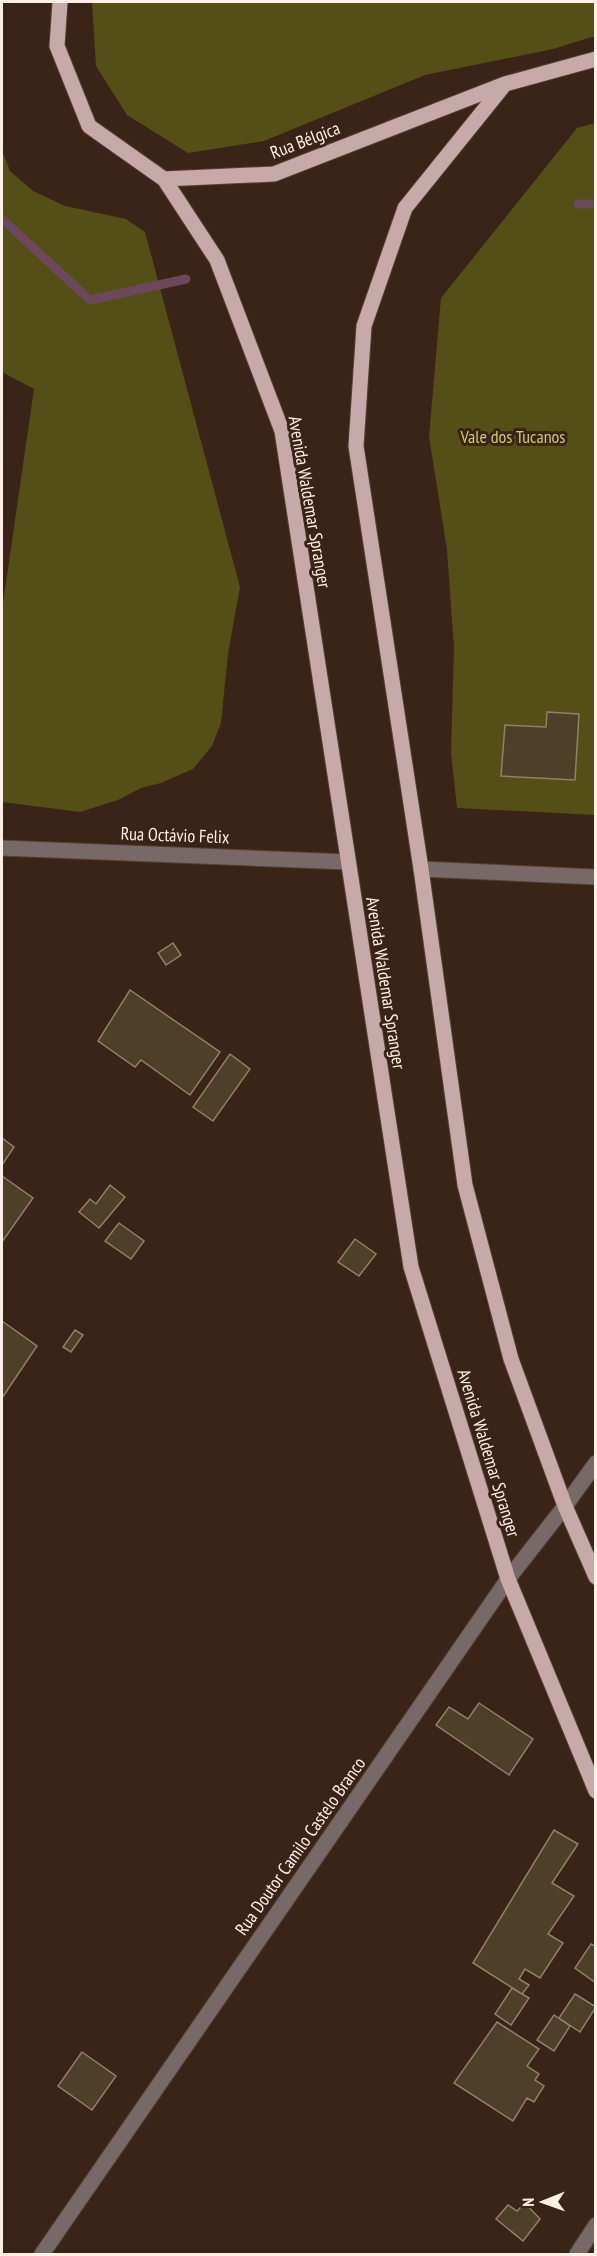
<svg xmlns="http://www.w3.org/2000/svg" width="597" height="2256" font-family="'PT Sans Narrow',sans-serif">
<rect width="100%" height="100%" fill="#3a2317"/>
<path fill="#544f16" d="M92,2H595V36L553,49L425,75L264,141L188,153L127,115L96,66Z
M595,123V815L457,808L451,753L454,648L447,550L429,436L441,298L577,128Z
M2,150L10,171L33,191L65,206L126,219L145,232L240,587L228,654L221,723L212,746L193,769L161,783L141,788L118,800L80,812L2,802V610L34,389L2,372Z"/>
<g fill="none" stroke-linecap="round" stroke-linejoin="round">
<path stroke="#6d485a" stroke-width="9" d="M578,204H596
M2,219L90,300L186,279"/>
</g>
<path fill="#4e3f29" stroke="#918068" stroke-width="1.5" d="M547,712L579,714L575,780L501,776L505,725L546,727Z
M173,943L181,955L166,965L158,953Z
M130,990L220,1052L190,1095L141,1060L135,1067L98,1041Z
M230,1054L250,1069L213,1121L193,1107Z
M2,1138L14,1147L2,1165Z
M2,1176L33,1198L2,1242Z
M110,1185L125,1197L99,1228L79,1212L90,1199L96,1204Z
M119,1223L144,1241L131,1259L105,1241Z
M355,1239L376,1254L359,1276L338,1262Z
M2,1321L37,1346L2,1398Z
M75,1330L83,1335L71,1352L63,1347Z
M479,1703L533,1739L509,1775L436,1725L449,1707L468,1719Z
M554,1830L578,1844L552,1883L574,1896L548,1934L563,1943L540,1978L525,1969L519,1979L529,1985L522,1994L473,1963Z
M591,1944L596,1947V1983L575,1968Z
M512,1988L529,1998L511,2025L495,2014Z
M575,1994L596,2007L580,2032L559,2018Z
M554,2015L570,2026L554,2051L537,2040Z
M497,2022L539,2049L527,2066L539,2074L535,2080L544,2086L534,2102L527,2098L513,2121L454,2083Z
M82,2052L116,2076L92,2110L58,2086Z
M525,2203L540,2219L523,2241L496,2219L508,2205L517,2211Z"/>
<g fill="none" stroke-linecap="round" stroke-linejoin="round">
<defs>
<path id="minor" d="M2,848L348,862
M421,869L596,877
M42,2254L508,1579L565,1506L596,1463
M577,2254L596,2225"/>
<path id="major" d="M60,2L57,46L89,126L164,179L274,174L505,84L596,59
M505,84L405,208L364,326L356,446L421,869L465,1185L511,1359L565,1506L596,1577
M164,179L217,260L282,431L411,1267L508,1579L596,1791"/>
</defs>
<use href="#minor" stroke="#564034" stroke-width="17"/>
<use href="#major" stroke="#564034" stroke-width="17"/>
<use href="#minor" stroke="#786969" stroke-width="15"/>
<use href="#major" stroke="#c7a9a9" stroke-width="15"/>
</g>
<g text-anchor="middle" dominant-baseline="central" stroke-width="6" stroke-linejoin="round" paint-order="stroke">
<g font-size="18" fill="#ffefe7" stroke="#3a2317">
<text transform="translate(305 140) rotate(-21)">Rua Bélgica</text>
<text transform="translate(310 502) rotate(80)">Avenida Waldemar Spranger</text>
<text transform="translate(175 835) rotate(2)">Rua Octávio Felix</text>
<text transform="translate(386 983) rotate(81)">Avenida Waldemar Spranger</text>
<text transform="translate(489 1453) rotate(73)">Avenida Waldemar Spranger</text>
<text transform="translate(300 1846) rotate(-55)">Rua Doutor Camilo Castelo Branco</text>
</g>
<g font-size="18" fill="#d1c96c" stroke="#3a2317">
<text x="513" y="436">Vale dos Tucanos</text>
</g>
</g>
<rect width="597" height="2256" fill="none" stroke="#ffefe7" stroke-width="6"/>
<g transform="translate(543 2202) rotate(269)" stroke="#3a2317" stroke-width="4.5" paint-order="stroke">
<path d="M0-4.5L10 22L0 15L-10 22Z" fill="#ffefe7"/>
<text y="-9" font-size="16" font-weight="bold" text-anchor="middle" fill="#ffefe7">N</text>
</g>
</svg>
